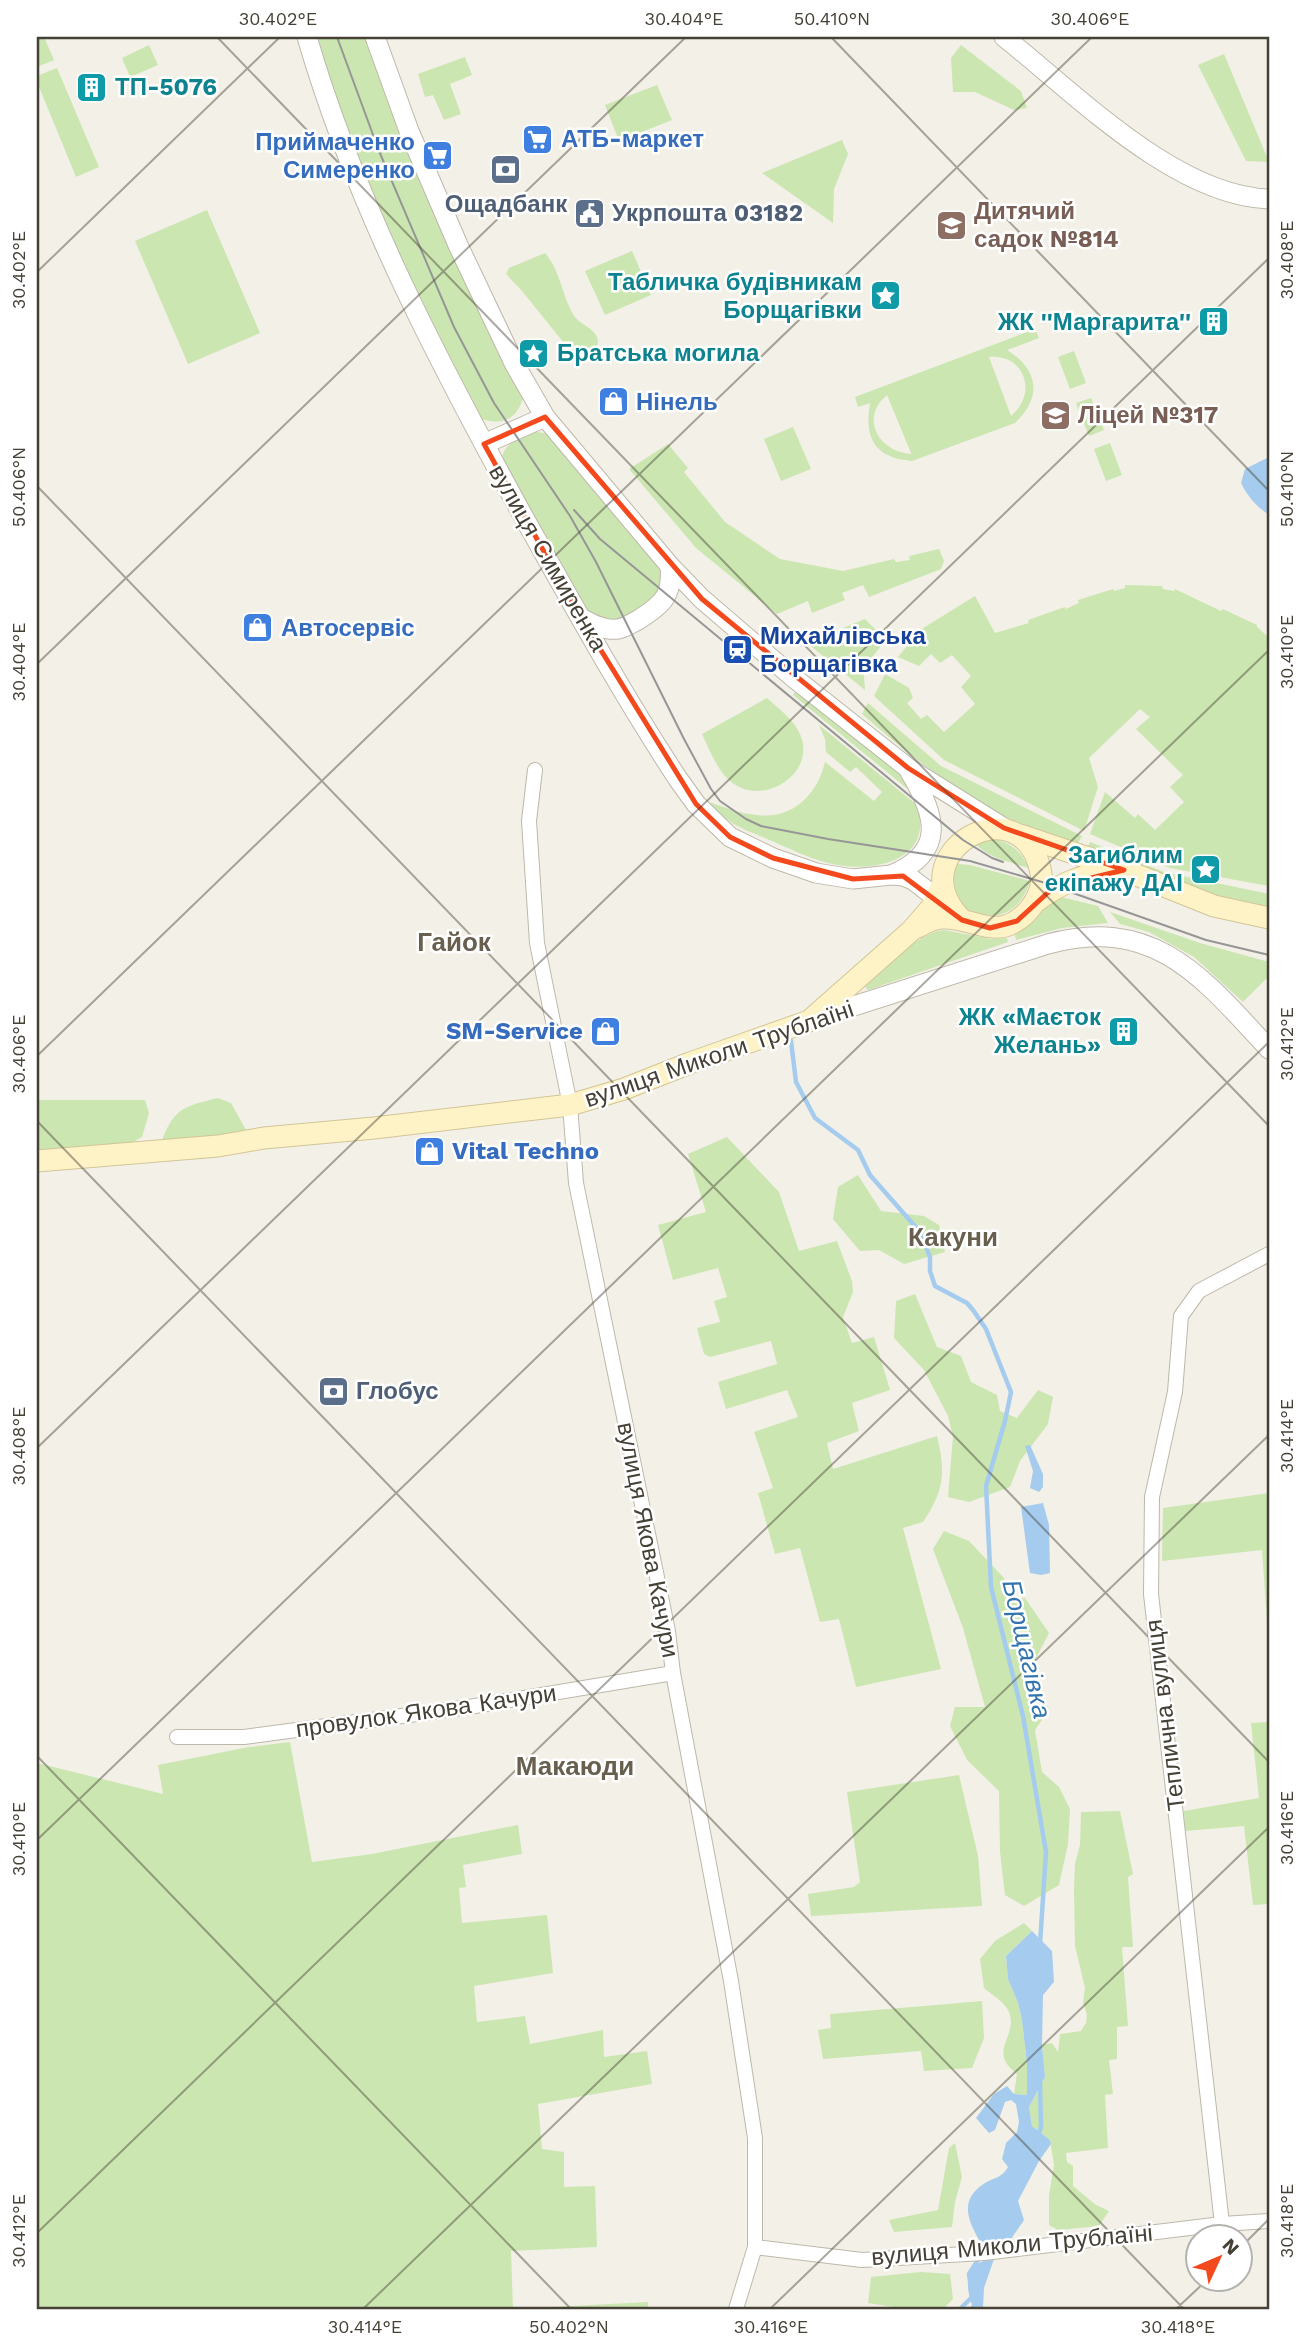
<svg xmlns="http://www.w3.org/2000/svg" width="1306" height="2346" font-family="'Work Sans',sans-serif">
<rect width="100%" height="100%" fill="#f3f0e7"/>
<path fill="#cbe6b1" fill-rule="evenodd" d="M37,37H44L54,60L37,67Z
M312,37H368L524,394C518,421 502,426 477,418L426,315L355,154Z
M149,45L158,65L130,77L122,58Z
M961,45L1021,91L1027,108L1014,110L975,92H953L951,58Z
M1224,54L1269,162L1246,161L1198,65Z
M465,57L472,75L450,84L461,114L444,120L433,95L425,97L418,74Z
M57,68L99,167L76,177L37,82V76Z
M657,85L672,120L619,141L605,105Z
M842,140L848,154L834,189L833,223L762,173Z
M207,210L260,333L188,364L135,241Z
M632,251L651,295L605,315L585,271Z
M545,253C560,270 562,295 573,314C578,324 593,327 597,337C601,348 591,354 582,356L564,343L522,291L506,274L509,268Z
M1035,329L1039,338L1007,350C1038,369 1043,397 1015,423L912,461C875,458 864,439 870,403L858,407L855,397ZM989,357C1025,354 1038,393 1011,416ZM887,395L911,453V454C879,452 859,418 887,395Z
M1074,351L1086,383L1070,389L1058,357Z
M1091,398L1104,430L1089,436L1076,403Z
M793,427L811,469L781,481L764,439Z
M532,431L549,434L658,564L664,578L652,604L624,620L602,623L589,615L502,464C500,445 517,439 532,431Z
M1110,443L1122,475L1106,481L1094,449Z
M668,444L688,468L684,472L725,522L780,559L843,571L894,559L896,562L910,560L909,556L939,549L944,561L941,569L869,597L863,585L842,593L845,600L812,613L808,601L777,614L696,548L629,469Z
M1125,585L1162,586L1163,589L1174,591L1175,589L1221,611L1223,609L1257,625V627L1266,635L1269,634V886L1170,868L1090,834L1105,792L1135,818L1138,814L1155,830L1184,802L1170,787L1183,775L1136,729L1150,717L1140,709L1089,758L1098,787L1084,831L944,760L874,696L885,674L909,688L913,698L907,703L921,719L927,715L944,732L975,704L961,687L971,676L952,655L940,663L931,654L919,666L898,657L920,630L975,596L995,633L1029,623L1028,620L1065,607L1066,609L1079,603L1078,600L1113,589L1114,591L1125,588Z
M865,619L886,640L860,672L864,676L865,690L807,643Z
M796,691C819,709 904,767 910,791L793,695Z
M767,698C779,709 793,719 800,734C817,772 766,806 734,784C718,773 710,751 702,734Z
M868,703L941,766L1082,836L1076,847C1046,835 1015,823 987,807C941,781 901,748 862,714Z
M819,725L917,805C936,863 869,874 828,863C807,858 787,847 767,839C754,833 740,829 728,820C721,815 715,808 709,802C724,807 741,814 757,815C793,820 818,793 825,762L874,801L882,792L856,767L850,772L826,752L825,739Z
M984,837C1007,841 1018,846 1029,868C1012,863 986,857 975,843Z
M1090,842L1164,872L1269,894V913L1223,902L1086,851Z
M958,864L970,865L1030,881C1020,914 995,924 964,909C957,895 948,879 958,864Z
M1057,896L1098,906L1108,923L1062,928L1016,940L1015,935C1032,925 1041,907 1057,896Z
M1110,912L1200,943L1269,962V976L1243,1002L1194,957L1149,932L1120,924Z
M944,930L991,939L1007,938L1008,942L868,990L865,987C885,969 917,932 944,930Z
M218,1098L231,1103L247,1132L160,1146C173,1109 181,1107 218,1098Z
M37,1100H145L149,1113L142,1137L128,1145L38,1151Z
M727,1137L779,1192L799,1251L837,1241L852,1281L853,1292L843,1317L852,1343L874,1337L890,1390L852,1403L859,1431L827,1443L833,1469L937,1436C946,1473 944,1491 923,1522L903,1528L941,1669L856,1687L839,1619L820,1622L800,1548L775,1554L758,1493L773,1488L754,1432L798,1417L787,1390L726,1409L718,1382L777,1364L771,1341L710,1357L704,1354L697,1328L720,1322L714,1301L727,1297L718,1268L673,1280L658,1225L706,1212L688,1154Z
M858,1175L881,1211L924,1216L939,1225L945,1252L904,1264L879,1250L860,1251L833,1219L838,1187Z
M915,1294L937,1347L961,1356L971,1382L997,1395L1000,1411L1017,1418L1038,1390L1053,1397L1048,1424L1020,1461L1010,1487L969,1502L948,1497L953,1437L948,1416L924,1370L894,1338L896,1301Z
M1269,1493V1650L1262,1550L1162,1561L1163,1508Z
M944,1531L969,1541L1004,1578L1006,1598H1025L1049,1633L1033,1664L1049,1710L1035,1730L1042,1772L1059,1787L1070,1809L1068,1844L1059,1885L1024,1906L1005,1895L1000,1852L999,1791L967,1760L950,1726L955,1707H985L963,1628L933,1549Z
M1269,1722V1904L1253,1905L1244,1826L1185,1831L1184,1811L1259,1798L1251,1723Z
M290,1742L312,1862L372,1854L518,1825L522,1854L463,1865L466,1887L459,1888L462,1923L547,1915L553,1973L474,1986L477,2022L525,2016L530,2044L603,2030L604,2057L647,2051L652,2084L538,2104L542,2149L564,2152V2187L595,2186L597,2247L511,2251L513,2309H37V1763L163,1794L158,1765L249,1747Z
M959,1775L978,1856L982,1906L811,1916L808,1894L854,1887L860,1882L847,1792Z
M1120,1811L1133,1874L1128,1877L1133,1947H1122L1128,2026L1117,2027V2059L1109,2060L1113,2094L1105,2095L1108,2148L1066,2153L1067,2162L1073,2166V2186L1096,2205L1109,2211L1099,2226L1058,2230L1049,2225V2195L1054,2165L1050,2140L1032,2126L1029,2107L1045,2077L1042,2045L1052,2043L1058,2052L1060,2034L1081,2031L1086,2023L1087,2015L1083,2002L1085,1988L1075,1946L1074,1890L1075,1864L1080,1845L1081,1812Z
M1024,1923L1032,1931L1006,1956L1008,1979L1018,2003L1022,2020L1027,2064V2095L1014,2094L1017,2074C986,2051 1019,2036 1009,2012C1006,2003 992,1995 984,1988L980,1959L995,1941Z
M982,2001L984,2038L972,2068L924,2071L921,2051L823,2059L818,2030L831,2028L830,2014Z
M955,2143L962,2177L955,2202L952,2227L894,2232L889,2220L938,2210L949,2148Z
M921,2272L950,2274L953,2299L943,2309H905L868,2303L871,2277Z
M648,2302V2309H514Z"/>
<path fill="#a5ccee" d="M1269,457V515C1256,506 1248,497 1241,483L1245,469Z
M1030,1445L1043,1474V1487L1039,1492L1030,1488L1033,1471L1025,1446Z
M1043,1503L1049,1525L1050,1573L1041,1575L1030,1573L1021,1507Z
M1032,1931L1052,1951L1054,1982L1043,1995L1042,2045L1045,2077L1029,2107L1032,2126L1050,2140L1051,2144L1039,2161L1018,2201L1024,2220L1009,2242L981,2243C968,2221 958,2200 985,2183C995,2177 1002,2178 1008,2167L1002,2159L1006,2143L1017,2132L1019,2122L1016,2104L1011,2100L1005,2102L995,2130L989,2133L976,2118L994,2094L1007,2086L1014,2094L1027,2095V2064L1022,2020L1018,2003L1008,1979L1006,1956Z
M994,2259L984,2288L983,2307L981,2309H969L972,2305C964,2283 966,2261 994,2259Z"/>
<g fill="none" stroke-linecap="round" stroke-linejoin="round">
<path stroke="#a5ccee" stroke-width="4.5" d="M791,1041L796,1082L815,1118L858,1150L870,1175L920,1232L930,1257V1271L935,1286L967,1303L973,1310L986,1329L1011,1392L1005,1421L986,1486L991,1587L1023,1716L1046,1852L1040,1944
M1038,2136L1041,2127L1040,2082
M970,2281L969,2274L978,2260L979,2255
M960,2309L972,2297"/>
<defs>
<path id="minor" d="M535,770L529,821L537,943L570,1105L576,1183L668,1631L673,1673L731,1981L755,2138V2247L736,2309
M177,1737H244L469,1707L673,1673
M1222,2224L1151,1594L1152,1497L1175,1392L1181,1316L1199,1291L1269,1254
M755,2247L862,2260L984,2253L1222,2224L1269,2221"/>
<path id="tertiary" d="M307,37C356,205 438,361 522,514C572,603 622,694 678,779L696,804L730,837L773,858L816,873L853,879L891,875L903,876L913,880L948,907
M375,37L409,131L458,245L514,363L545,417L670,566L702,599L794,678L908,768L1004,828
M1004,37C1075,93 1175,196 1269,199
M484,444L545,417
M581,618C592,624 605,631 618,629C625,628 632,623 638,620C662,605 673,596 670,566
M891,875C947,852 936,815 910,772
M810,1020L1048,944C1155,915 1203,978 1269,1049"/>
<path id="secondary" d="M1020,835L1124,870L1214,906L1269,918
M1034,903C1061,882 1082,875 1115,871
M918,927C925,923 933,918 942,918C970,916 993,939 1019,919C1033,909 1044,890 1041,873C1023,780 895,853 962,920
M37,1161L218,1146L264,1138L374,1128L570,1105L624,1089L690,1063L809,1021L912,930L932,907L942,885"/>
</defs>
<use href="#minor" stroke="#beb8aa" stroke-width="16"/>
<use href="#tertiary" stroke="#beb8aa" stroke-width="21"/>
<use href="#secondary" stroke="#d2c598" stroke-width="23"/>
<use href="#minor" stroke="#fff" stroke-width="14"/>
<use href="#tertiary" stroke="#fff" stroke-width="19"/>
<use href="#secondary" stroke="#fdf3c7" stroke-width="21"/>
<path stroke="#969696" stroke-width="2" d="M337,37L379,151L454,327L494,403L570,516L596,562L684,739L711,789L720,801L746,819L761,826L828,839L970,861L1042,882L1206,940L1269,955
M574,510L600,539L963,840L992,858L1003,862"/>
</g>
<path fill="none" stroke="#f4491d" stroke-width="5" stroke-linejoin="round" d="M545,417L702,599L908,768L1004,828L1124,870L1054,887L1017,921L990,928L962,920L903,876L853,879L773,858L730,837L696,804L581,618L484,444Z"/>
<path fill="none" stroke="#464136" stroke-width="2" stroke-opacity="0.45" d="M217,37L1269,1126M831,37L1269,491M37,272L280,37M37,486L1269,1762M37,664L686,37M37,1056L1092,37M37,1121L1184,2309M37,1448L1269,258M37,1756L571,2309M37,1840L1269,650M37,2233L1269,1042M1240,2248L1269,2219M363,2309L1269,1435M770,2309L1269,1827M1176,2309L1207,2280"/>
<defs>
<symbol id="building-square" viewBox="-11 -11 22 22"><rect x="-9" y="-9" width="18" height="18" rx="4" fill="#0f9aa8" stroke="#fff"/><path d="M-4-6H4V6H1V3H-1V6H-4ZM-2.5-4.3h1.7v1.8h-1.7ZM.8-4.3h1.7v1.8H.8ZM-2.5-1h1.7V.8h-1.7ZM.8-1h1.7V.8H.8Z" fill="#fff"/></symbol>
<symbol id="supermarket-square" viewBox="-11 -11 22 22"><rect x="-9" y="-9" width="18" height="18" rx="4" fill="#3f7fe0" stroke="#fff"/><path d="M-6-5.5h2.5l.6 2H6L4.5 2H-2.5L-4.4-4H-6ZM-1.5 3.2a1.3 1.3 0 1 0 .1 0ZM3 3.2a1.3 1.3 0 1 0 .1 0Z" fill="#fff"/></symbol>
<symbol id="bank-square" viewBox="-11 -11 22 22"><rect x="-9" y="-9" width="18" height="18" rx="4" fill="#5c6f8a" stroke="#fff"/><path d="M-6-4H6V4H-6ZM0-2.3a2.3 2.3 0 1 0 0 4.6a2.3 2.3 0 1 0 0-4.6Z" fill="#fff"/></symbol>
<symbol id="civic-square" viewBox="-11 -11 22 22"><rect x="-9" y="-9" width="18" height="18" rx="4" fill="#5c6f8a" stroke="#fff"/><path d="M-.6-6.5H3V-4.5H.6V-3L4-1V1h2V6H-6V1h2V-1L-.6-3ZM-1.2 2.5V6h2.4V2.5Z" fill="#fff"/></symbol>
<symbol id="school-square" viewBox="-11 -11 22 22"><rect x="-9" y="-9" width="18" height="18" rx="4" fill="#8d6e63" stroke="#fff"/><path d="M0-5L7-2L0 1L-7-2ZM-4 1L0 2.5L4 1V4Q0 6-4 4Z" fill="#fff"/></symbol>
<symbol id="sight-square" viewBox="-11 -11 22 22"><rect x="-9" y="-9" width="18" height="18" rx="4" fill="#0f9aa8" stroke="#fff"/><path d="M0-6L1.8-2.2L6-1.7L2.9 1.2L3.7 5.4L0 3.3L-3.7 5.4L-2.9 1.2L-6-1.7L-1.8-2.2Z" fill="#fff"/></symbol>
<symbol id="shop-square" viewBox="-11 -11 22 22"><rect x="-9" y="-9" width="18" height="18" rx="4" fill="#3f7fe0" stroke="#fff"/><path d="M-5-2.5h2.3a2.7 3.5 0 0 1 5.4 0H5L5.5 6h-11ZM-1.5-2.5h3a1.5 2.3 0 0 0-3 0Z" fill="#fff"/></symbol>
<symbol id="station-square" viewBox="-11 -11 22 22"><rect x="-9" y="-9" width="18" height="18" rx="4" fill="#1a4fb4" stroke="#fff"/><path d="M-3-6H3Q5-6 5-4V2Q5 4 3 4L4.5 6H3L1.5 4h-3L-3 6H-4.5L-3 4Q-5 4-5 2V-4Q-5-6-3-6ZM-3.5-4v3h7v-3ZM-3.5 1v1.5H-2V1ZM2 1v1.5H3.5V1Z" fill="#fff"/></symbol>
</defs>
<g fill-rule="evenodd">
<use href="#building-square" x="74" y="70" width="35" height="35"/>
<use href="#supermarket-square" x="520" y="122" width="35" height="35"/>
<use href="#supermarket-square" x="420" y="138" width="35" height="35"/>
<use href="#bank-square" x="488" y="152" width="35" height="35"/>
<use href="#civic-square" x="572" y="196" width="35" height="35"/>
<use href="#school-square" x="934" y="208" width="35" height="35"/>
<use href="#sight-square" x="868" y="278" width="35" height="35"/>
<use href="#building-square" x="1196" y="304" width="35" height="35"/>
<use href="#sight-square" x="516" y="336" width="35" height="35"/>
<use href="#shop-square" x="596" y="384" width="35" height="35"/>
<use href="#school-square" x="1038" y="398" width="35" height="35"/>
<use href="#shop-square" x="240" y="610" width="35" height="35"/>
<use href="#station-square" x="720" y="632" width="35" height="35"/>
<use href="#sight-square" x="1188" y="852" width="35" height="35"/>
<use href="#shop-square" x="588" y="1014" width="35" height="35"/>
<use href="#building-square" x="1106" y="1014" width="35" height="35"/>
<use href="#shop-square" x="412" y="1134" width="35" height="35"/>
<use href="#bank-square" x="316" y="1374" width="35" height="35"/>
</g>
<g text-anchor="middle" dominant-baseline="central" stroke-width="5" stroke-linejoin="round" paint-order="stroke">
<g font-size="24" font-weight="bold" fill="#0d838f" stroke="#fff" text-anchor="end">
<text x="115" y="87" text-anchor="start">ТП-5076</text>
<text x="862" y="282">Табличка будівникам<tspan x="862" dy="28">Борщагівки</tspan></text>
<text x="1191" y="322">ЖК ''Маргарита''</text>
<text x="557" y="353" text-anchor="start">Братська могила</text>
<text x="1183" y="855">Загиблим<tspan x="1183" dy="28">екіпажу ДАІ</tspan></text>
<text x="1101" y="1017">ЖК «Маєток<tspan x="1101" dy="28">Желань»</tspan></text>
</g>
<g font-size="24" font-weight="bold" fill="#366cbe" stroke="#fff" text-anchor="start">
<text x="561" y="139">АТБ-маркет</text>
<text x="415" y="142" text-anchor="end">Приймаченко<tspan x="415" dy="28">Симеренко</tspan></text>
<text x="636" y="402">Нінель</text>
<text x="281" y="628">Автосервіс</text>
<text x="583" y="1031" text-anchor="end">SM-Service</text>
<text x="452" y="1151">Vital Techno</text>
</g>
<g font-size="24" font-weight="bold" fill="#4e5e75" stroke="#fff" text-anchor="start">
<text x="506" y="204" text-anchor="middle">Ощадбанк</text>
<text x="612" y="213">Укрпошта 03182</text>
<text x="356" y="1391">Глобус</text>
</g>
<g font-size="24" font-weight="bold" fill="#785e54" stroke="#fff" text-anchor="start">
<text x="974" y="211">Дитячий<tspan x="974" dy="28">садок №814</tspan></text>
<text x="1078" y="415">Ліцей №317</text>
</g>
<g font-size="24" fill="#464136" stroke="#fff">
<text transform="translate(548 558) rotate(60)">вулиця Симиренка</text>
<text transform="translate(719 1054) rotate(-19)">вулиця Миколи Трублаїні</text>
<text transform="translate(648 1540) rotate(79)">вулиця Якова Качури</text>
<text transform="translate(426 1711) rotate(-8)">провулок Якова Качури</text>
<text transform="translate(1165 1715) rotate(-97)">Теплична вулиця</text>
<text transform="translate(1012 2245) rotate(-5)">вулиця Миколи Трублаїні</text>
</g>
<g font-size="24" font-weight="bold" fill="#164399" stroke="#fff" text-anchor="start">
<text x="760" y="636">Михайлівська<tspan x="760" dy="28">Борщагівка</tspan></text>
</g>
<g font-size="26" font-weight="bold" fill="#685f4e" stroke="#fff">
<text x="454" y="942">Гайок</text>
<text x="953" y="1237">Какуни</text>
<text x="575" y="1766">Макаюди</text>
</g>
<g font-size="26" font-style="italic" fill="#3274af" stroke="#fff">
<text transform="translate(1027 1649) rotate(77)">Борщагівка</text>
</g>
</g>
<rect width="1306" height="2346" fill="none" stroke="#ffffff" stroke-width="77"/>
<g transform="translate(1219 2258) rotate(46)"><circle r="33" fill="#ffffff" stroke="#b5b3af" stroke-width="2"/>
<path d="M0-5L12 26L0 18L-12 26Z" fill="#f4491d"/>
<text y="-10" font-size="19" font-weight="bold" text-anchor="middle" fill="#464136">N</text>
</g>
<rect x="38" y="38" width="1230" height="2270" fill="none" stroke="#464136" stroke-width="2.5"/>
<g font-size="18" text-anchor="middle" fill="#464136">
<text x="278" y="25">30.402°E</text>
<text x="684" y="25">30.404°E</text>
<text x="832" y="25">50.410°N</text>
<text x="1090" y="25">30.406°E</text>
<text transform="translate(1287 260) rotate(-90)" y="6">30.408°E</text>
<text transform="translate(19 270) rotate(-90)" y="6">30.402°E</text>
<text transform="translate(19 487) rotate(-90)" y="6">50.406°N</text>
<text transform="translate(1287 489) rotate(-90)" y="6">50.410°N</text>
<text transform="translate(1287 652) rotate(-90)" y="6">30.410°E</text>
<text transform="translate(19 662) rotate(-90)" y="6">30.404°E</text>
<text transform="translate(1287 1044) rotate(-90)" y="6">30.412°E</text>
<text transform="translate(19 1054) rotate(-90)" y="6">30.406°E</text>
<text transform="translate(1287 1436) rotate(-90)" y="6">30.414°E</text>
<text transform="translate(19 1446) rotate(-90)" y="6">30.408°E</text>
<text transform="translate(1287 1828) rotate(-90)" y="6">30.416°E</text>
<text transform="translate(19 1839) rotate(-90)" y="6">30.410°E</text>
<text transform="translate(1287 2221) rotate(-90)" y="6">30.418°E</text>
<text transform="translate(19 2231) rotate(-90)" y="6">30.412°E</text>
<text x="365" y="2333">30.414°E</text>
<text x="569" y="2333">50.402°N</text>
<text x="771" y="2333">30.416°E</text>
<text x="1178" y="2333">30.418°E</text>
</g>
</svg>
